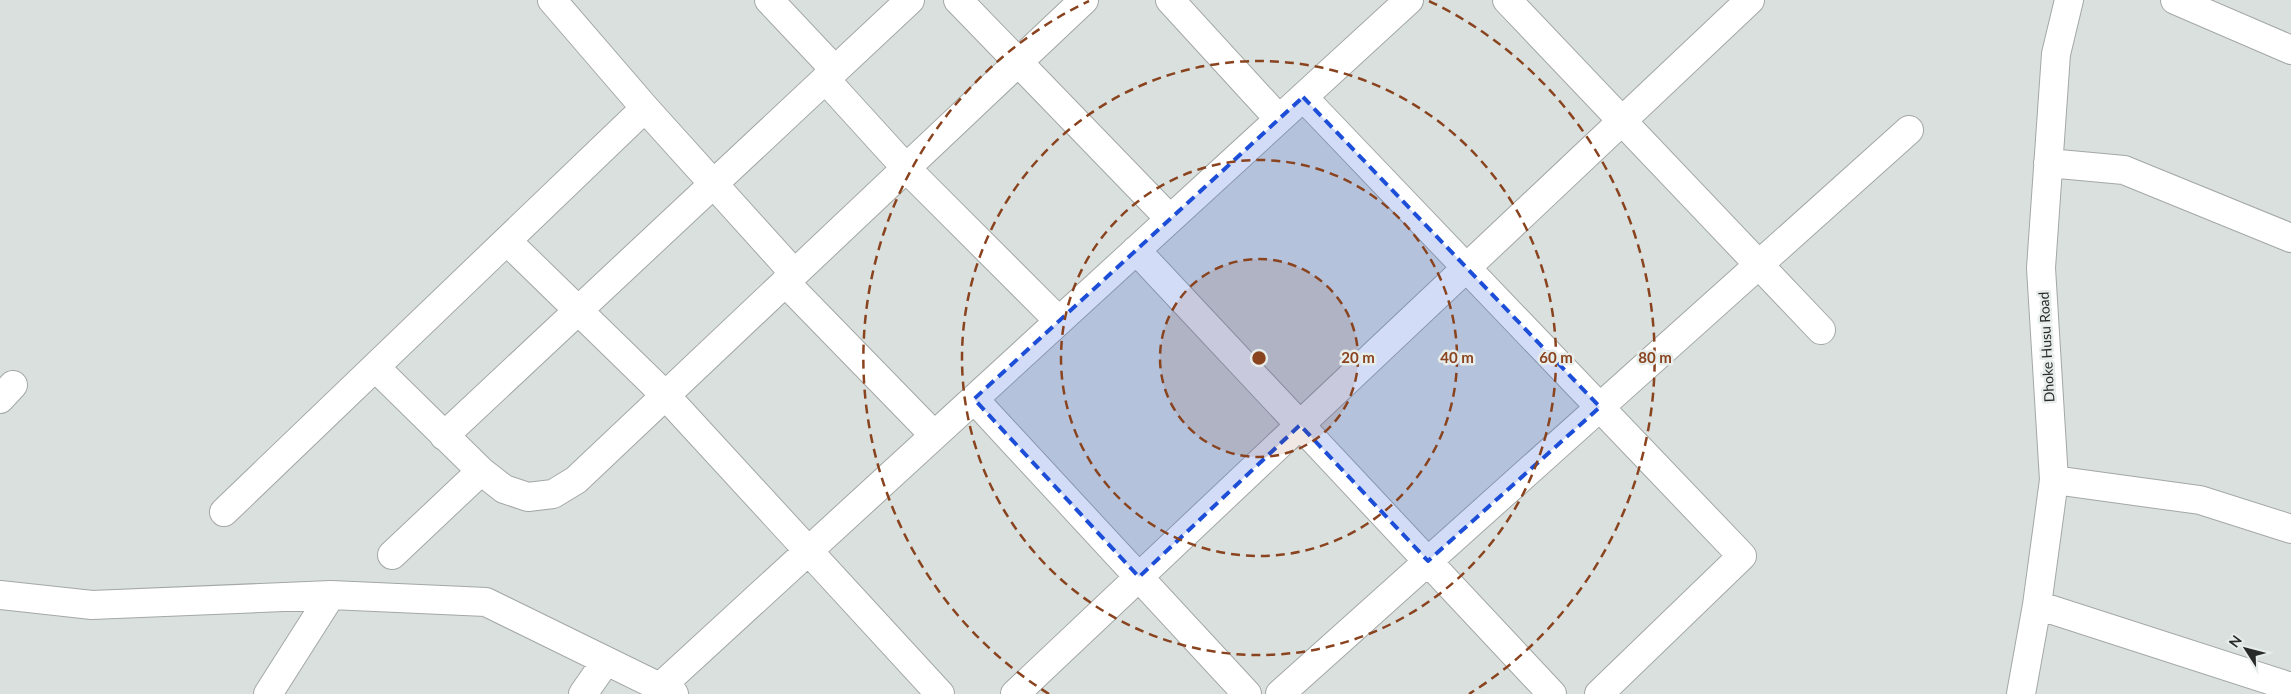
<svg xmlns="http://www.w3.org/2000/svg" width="2291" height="694" font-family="Lato,sans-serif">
<rect width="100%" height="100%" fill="#dae0dd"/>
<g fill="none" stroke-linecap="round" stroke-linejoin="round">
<defs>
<path id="minor" d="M552,0L645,108L794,273
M769,0L835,70
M958,0L1170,219
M1170,0L1279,119
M1507,0L1821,330
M2175,0L2291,50
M825,79L906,168L1059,321
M1303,97L1742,556L1599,694
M2048,163L2124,170L2291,238
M507,241L665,395L940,694
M1136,250L1552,694
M785,282L934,435
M375,367L481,471L504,489L528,497L553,494L576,480L1084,0
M0,399L13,385
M974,399L1247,694
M444,436L910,0
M2054,480L2200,500L2291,529
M224,512L645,108
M392,555L481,471
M0,595L92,605L331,595L486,602L674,694
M2037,605L2291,687
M660,687L1409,0
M268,694L331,595
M583,694L606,661
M1015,694L1750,0
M1280,694L1909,130
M2021,694L2037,605L2054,480L2041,268L2056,54L2069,0"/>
</defs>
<use href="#minor" stroke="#a3a8a5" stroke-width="30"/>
<use href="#minor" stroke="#fff" stroke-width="28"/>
</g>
<path fill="#1d4ed8" fill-opacity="0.2" stroke="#1d4ed8" stroke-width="4" stroke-dasharray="10 6" stroke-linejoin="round" d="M1303,97L1600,407L1428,561L1300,425L1139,577L974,399Z"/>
<circle cx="1259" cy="358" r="99" fill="#8a431f" fill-opacity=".12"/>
<g fill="none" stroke="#8a431f" stroke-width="2.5" stroke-dasharray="9 6">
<circle cx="1259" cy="358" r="99"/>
<circle cx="1259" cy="358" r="198"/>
<circle cx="1259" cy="358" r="297"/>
<path d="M1049 694A396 396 0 0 1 1089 1M1429 1A396 396 0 0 1 1469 694"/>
</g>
<g text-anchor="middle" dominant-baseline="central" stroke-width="5" stroke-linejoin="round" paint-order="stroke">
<g font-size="14" fill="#282a29" stroke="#e7edea">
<text transform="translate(2046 347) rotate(-93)">Dhoke Husu Road</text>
</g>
</g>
<circle cx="1259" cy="358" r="8" fill="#8a431f" stroke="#e7edea" stroke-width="2.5"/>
<g font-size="15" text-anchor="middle" font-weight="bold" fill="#8a431f" stroke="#e7edea" stroke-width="5" stroke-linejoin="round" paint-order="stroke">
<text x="1358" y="363">20 m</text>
<text x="1457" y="363">40 m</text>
<text x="1556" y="363">60 m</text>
<text x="1655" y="363">80 m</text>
</g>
<g transform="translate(2246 649) rotate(306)" stroke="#e7edea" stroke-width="4" paint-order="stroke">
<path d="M0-4L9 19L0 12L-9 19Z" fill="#282a29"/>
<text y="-8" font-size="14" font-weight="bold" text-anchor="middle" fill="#282a29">N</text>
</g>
</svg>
